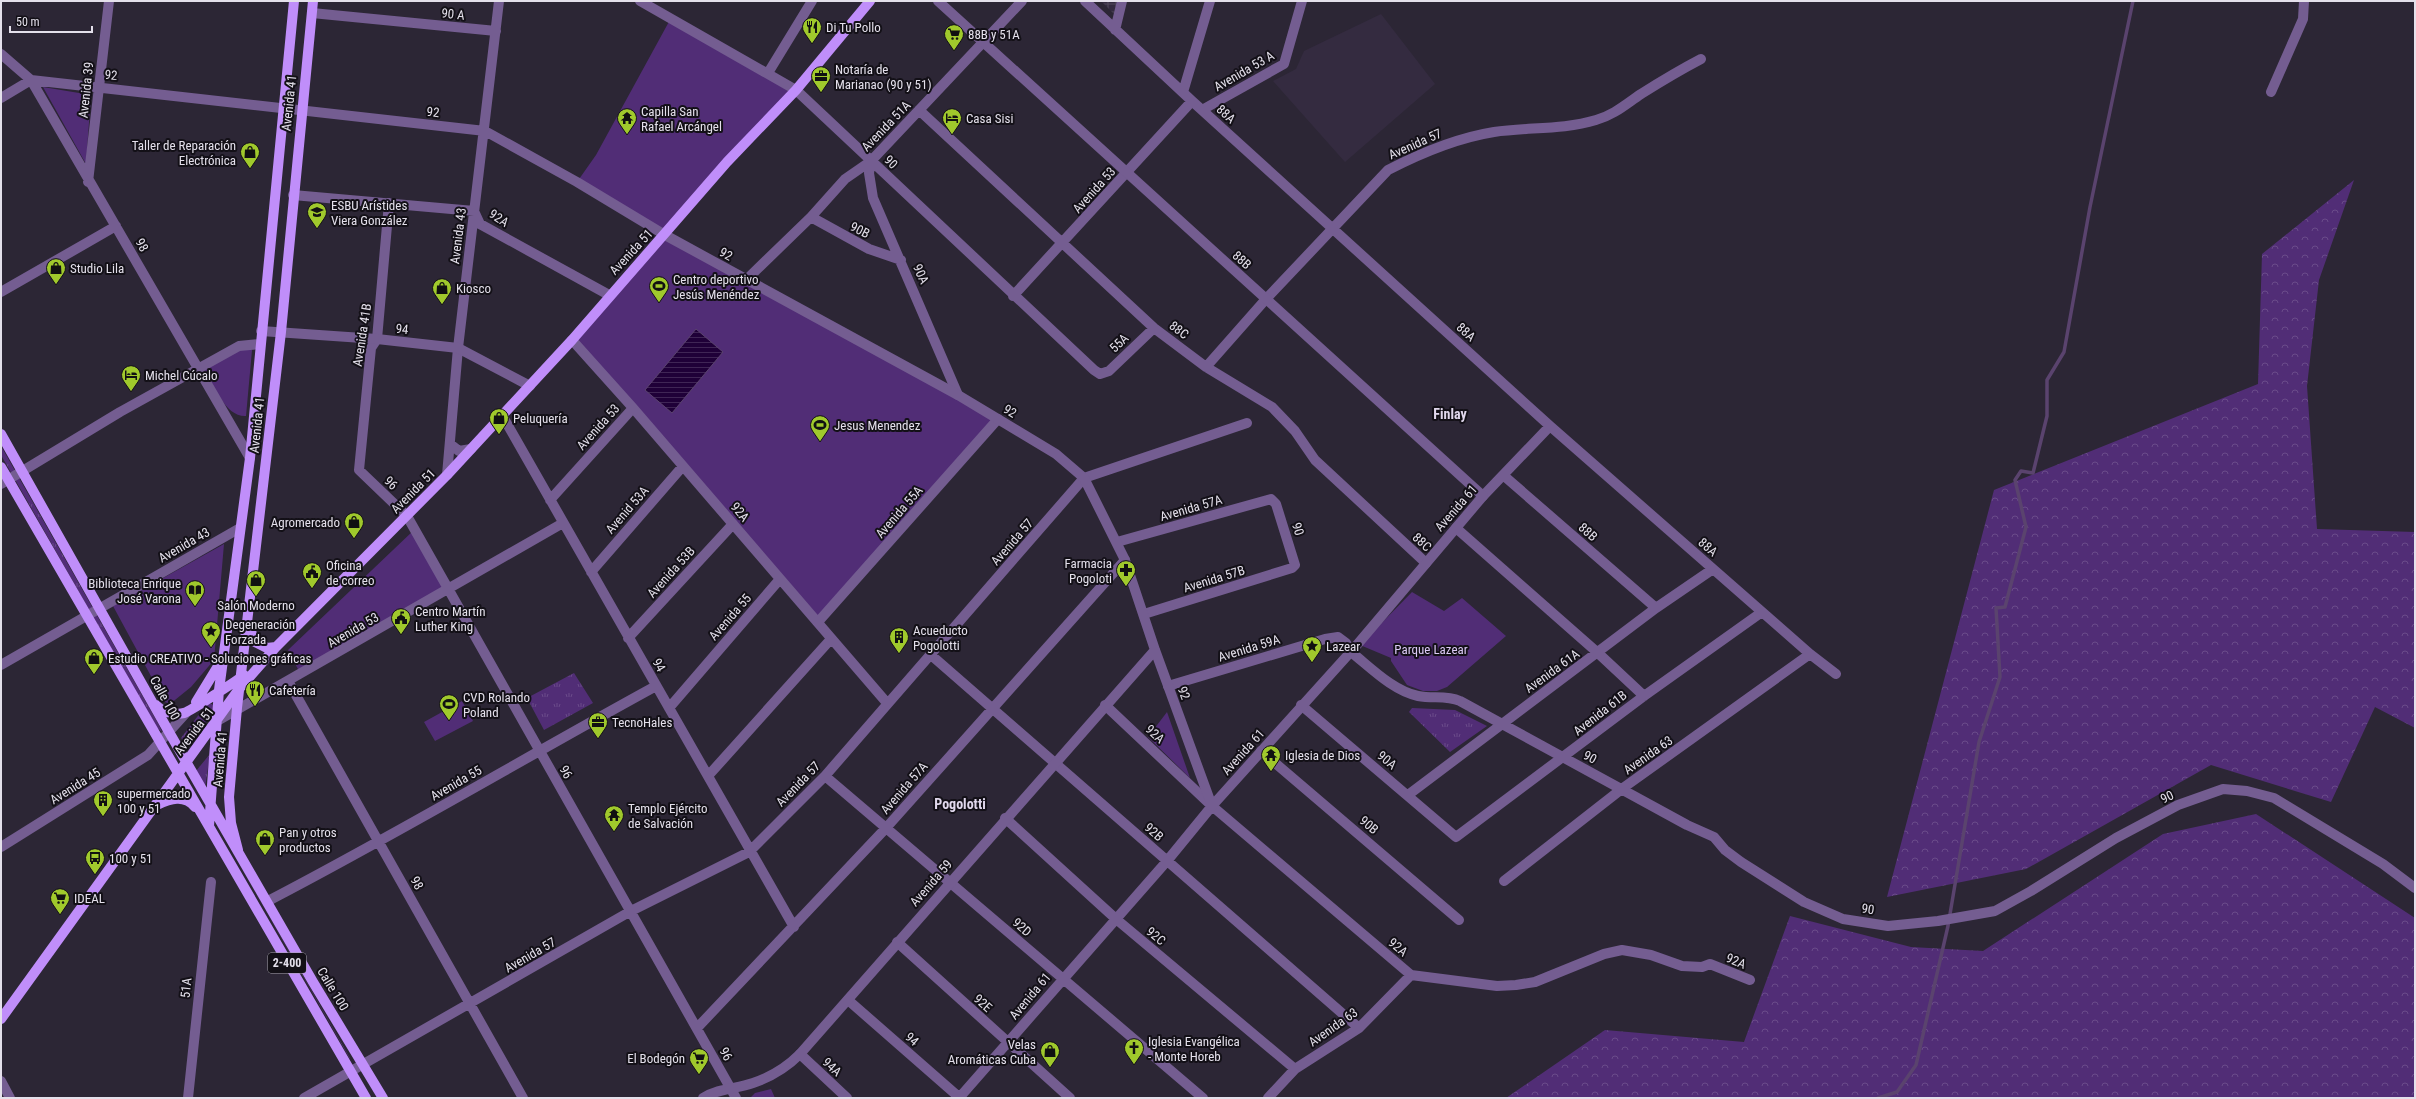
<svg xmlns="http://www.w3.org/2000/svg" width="2416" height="1099" font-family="'Roboto Condensed',sans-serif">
<defs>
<pattern id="industrial-grid" width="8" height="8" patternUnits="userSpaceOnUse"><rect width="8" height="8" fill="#342b40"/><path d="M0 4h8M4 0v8" fill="none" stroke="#51495c"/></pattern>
<pattern id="grass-tufts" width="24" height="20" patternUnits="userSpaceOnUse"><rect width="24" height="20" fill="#512d76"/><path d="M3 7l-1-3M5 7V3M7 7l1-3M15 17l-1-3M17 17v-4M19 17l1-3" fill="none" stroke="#6a4b8a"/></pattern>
<pattern id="forest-crowns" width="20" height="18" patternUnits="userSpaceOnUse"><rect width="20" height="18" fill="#512d76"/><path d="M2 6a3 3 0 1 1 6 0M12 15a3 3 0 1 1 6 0" fill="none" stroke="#6a4b8a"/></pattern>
<pattern id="water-rules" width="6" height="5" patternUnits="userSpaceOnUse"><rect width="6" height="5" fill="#1f0038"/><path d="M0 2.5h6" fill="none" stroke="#3f2555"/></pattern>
</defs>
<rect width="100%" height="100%" fill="#2c2635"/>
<path fill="#342b40" d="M1381,14L1435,84L1345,162L1273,81L1296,69L1304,51Z"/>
<path fill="url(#industrial-grid)" d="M1101,1H1117L1114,14Z"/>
<path fill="url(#grass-tufts)" d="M1,446L159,725L162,732L156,727L1,455Z
M574,673L593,703L544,730L527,698Z
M207,704H212L214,707L198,736L187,744L181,738Z
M1412,708L1455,710L1487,726L1450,752L1409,712Z
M210,754L205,788L196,771Z
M216,823L350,1058V1059Z"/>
<path fill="url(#forest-crowns)" d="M2354,180L2319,280L2307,386L2317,529L2415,532V728L2375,707L2331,802L2211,765L2026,869L1887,897L1994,490L2258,384L2262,254Z
M2256,814L2415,918V1098H1506L1605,1030L1744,1042L1790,916L1911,947L1983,951L2163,834Z"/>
<path fill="#512d76" d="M671,18L796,90L666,234L998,419L818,622L572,340L665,235L577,182L596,155Z
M43,87L91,95L86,164Z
M242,349L252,350L246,416C225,417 214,385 204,370Z
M414,530L447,590L301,675L288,650Z
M224,544L214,660L191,687L170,704L165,702L113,606Z
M1412,592L1444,611L1462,598L1506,636L1447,687L1437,691H1423L1407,685L1391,661V658L1360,645Z
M462,701L473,721L435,741L424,722Z
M1167,712L1190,778L1148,737Z
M771,1089L775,1098H750L755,1093Z"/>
<path fill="url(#water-rules)" stroke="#5a436e" d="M696,329L723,352L672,413L645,390Z"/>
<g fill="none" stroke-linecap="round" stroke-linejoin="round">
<path stroke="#5a436e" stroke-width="3.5" d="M1878,1098L1897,1092L1916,1065L1948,926L1979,742L2000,677L1996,608L2005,607L2026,527L2015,480L2021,471L2033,473L2047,416V380L2064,352L2090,207L2133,1"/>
<path stroke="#745d91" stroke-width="10" d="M640,1L796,90L1094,370L1100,374L1109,371L1154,328
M1085,1L1192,101L1550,426L1810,654L1836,674
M312,13L496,31
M1115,30L1122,1
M1,54L31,80L250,458
M768,73L812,1
M1183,92L1210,1
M2271,92L2303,19L2304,1
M1,98L31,80L485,131L577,182L665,235
M919,110L1154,328L1206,367L1272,407L1295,431L1315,460L1426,563
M1202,110L1284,64L1302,1
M871,161L869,173L873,198L958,395
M88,182L109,1
M293,195L474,211L480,224L609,295
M389,203L377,339L371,348L359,470L407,516L736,1098
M811,217L869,249L901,260
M746,280L811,217L845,179L871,161L1022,1
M1,292L116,226
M1013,296L1192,101
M572,340L633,408L887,703
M1206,367L1266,299L1388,170C1421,153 1456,138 1494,132C1528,127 1563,130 1596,120C1614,115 1626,104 1641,94C1660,82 1680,70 1701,59
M502,415L794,927
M450,444L459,451L471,449
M447,475L458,348L499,1
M1503,475L1656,608
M1,484L120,412L239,346L260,344
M1483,496L1550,426
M550,500L633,408
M1456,528L1598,653L1644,696
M1117,542L1271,499L1276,504L1295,565L1292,568L1144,614
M591,572L683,466
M818,622L998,419
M628,638L733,524
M931,655L1359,1028
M1,665L240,528
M288,681L523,1098
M1168,686L1325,639L1338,637L1346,643L1351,652C1370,667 1393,691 1418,696C1433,699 1446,695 1460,701L1687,825L1714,837L1725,850L1741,862L1804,902L1843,919L1888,926L1938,921L1995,911L2031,891L2116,838L2178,805L2223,789L2247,791L2274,798L2383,864L2415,888
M1105,705L1212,806L1411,975L1497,986L1516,985L1535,982L1604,954L1622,950L1651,955L1682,966L1702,967L1710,964L1750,980
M1301,705L1456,837L1644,696L1762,612
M669,708L780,579
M219,720L563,523
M1261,751L1459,920
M708,776L831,639
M825,776L1203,1098
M1408,795L1656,608L1713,569
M1005,818L1116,919L1295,1069
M1504,881L1623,788L1810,654
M268,901C399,833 526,757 656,686
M897,942L1070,1098
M848,1000L960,1098
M697,1028L886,828L1125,560
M800,1054L847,1098
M1,1081L10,1098
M188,1098L211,882
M304,1098L631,911L749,852L825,776L1084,478L1247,423
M959,1098L1167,861L1212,806
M1268,1098L1295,1069L1359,1028L1411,975"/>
<path stroke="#745d91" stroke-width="10" d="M665,235L958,395L1056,454L1084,478L1125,560L1155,650L1212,806L1356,646L1483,496L938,1
M261,331L377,339L458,348L530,386
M1,847L148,755L186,713
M703,1098C719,1088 736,1089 753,1083C771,1077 786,1068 800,1054L1155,650"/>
<path stroke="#c08efa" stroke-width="10" d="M1,434L169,732L313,982L383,1098
M1,467L366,1098
M249,626L255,642L267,648L276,647
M196,702L221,661
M156,705C162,712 175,715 184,713C189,712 238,680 244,675
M157,805C170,799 184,794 195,807
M209,826L219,690L250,458L294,1
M238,850L231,823L229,797L237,708L281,332L313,1
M1,1019L239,689L276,647L447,475L572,340L727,162L796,90L870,1"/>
</g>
<defs>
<symbol id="restaurant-pin" viewBox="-11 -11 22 30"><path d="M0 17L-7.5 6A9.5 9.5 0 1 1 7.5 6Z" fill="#a0c92c" stroke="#131017"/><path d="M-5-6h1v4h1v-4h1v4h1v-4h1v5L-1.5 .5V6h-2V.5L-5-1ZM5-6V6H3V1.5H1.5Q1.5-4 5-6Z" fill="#111"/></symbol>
<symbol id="supermarket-pin" viewBox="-11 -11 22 30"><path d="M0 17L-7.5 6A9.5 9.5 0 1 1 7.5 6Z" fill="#a0c92c" stroke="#131017"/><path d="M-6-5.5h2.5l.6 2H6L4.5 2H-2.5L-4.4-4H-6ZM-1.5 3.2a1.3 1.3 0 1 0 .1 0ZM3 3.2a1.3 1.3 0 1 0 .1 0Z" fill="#111"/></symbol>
<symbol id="office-pin" viewBox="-11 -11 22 30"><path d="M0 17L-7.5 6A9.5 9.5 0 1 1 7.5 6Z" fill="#a0c92c" stroke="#131017"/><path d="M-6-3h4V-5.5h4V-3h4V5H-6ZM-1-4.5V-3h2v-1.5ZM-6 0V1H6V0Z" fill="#111"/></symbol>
<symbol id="temple-pin" viewBox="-11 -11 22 30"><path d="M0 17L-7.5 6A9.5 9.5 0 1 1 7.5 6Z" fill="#a0c92c" stroke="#131017"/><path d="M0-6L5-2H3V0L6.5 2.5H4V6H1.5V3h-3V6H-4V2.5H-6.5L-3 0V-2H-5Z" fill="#111"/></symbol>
<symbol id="hotel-pin" viewBox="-11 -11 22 30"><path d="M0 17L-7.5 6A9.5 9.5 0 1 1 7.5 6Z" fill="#a0c92c" stroke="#131017"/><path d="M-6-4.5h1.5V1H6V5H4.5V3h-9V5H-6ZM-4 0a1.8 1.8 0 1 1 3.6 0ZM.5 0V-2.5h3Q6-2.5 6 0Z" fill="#111"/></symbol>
<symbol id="shop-pin" viewBox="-11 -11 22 30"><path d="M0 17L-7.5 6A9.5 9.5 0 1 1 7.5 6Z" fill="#a0c92c" stroke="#131017"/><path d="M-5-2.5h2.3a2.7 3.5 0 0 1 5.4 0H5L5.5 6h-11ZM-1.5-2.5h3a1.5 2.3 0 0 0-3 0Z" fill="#111"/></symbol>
<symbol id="school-pin" viewBox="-11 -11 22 30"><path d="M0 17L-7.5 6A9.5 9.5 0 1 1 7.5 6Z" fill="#a0c92c" stroke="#131017"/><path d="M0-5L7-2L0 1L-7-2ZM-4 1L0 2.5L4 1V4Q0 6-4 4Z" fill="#111"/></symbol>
<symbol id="stadium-pin" viewBox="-11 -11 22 30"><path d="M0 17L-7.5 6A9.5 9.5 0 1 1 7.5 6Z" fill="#a0c92c" stroke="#131017"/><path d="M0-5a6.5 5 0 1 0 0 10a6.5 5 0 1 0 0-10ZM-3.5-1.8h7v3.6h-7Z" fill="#111"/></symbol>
<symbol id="pharmacy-pin" viewBox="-11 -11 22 30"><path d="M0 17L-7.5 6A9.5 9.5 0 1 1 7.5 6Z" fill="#a0c92c" stroke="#131017"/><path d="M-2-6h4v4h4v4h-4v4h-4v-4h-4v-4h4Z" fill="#111"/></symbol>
<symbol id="civic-pin" viewBox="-11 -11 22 30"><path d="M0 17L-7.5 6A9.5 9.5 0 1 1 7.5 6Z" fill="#a0c92c" stroke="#131017"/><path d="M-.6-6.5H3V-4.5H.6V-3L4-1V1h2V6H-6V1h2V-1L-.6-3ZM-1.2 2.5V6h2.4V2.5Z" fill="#111"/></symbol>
<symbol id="library-pin" viewBox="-11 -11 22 30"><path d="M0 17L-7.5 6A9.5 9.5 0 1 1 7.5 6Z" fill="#a0c92c" stroke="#131017"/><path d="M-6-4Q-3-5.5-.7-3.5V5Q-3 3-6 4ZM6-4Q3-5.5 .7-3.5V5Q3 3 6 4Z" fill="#111"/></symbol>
<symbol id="sight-pin" viewBox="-11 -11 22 30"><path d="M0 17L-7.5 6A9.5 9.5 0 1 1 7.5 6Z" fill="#a0c92c" stroke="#131017"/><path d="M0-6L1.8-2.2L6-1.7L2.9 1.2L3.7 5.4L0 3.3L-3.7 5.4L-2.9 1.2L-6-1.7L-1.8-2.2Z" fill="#111"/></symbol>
<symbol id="building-pin" viewBox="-11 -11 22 30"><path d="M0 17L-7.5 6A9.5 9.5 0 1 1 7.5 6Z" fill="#a0c92c" stroke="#131017"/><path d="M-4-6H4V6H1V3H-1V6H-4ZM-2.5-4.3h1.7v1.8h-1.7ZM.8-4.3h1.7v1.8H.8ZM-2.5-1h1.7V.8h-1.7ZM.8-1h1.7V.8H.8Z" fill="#111"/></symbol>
<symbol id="bus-pin" viewBox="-11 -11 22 30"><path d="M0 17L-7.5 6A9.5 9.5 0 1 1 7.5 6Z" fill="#a0c92c" stroke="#131017"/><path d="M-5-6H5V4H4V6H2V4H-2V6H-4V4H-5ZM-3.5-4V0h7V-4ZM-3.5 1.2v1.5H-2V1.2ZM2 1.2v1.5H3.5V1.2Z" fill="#111"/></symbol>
<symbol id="church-pin" viewBox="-11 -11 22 30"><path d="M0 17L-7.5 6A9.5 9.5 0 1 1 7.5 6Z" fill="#a0c92c" stroke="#131017"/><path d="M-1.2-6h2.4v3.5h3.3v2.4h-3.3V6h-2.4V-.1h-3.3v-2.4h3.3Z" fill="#111"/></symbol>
</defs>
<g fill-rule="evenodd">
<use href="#restaurant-pin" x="801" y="16" width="22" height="30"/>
<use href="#supermarket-pin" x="943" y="23" width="22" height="30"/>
<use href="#office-pin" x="810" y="65" width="22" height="30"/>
<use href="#temple-pin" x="616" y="107" width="22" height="30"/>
<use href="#hotel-pin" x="941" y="107" width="22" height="30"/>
<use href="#shop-pin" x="239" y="141" width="22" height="30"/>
<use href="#school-pin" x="306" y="201" width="22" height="30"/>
<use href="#shop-pin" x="45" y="257" width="22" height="30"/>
<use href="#stadium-pin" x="648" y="275" width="22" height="30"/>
<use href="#shop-pin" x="431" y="277" width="22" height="30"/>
<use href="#hotel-pin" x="120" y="364" width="22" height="30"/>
<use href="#shop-pin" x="488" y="407" width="22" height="30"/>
<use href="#stadium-pin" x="809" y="414" width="22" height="30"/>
<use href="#shop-pin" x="343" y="511" width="22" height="30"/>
<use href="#pharmacy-pin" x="1115" y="559" width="22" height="30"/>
<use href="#civic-pin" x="301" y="561" width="22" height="30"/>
<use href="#shop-pin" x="245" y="569" width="22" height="30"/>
<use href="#library-pin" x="184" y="579" width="22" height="30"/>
<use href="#civic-pin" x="390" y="607" width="22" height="30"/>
<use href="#sight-pin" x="200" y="620" width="22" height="30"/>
<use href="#building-pin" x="888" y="626" width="22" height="30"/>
<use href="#sight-pin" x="1301" y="635" width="22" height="30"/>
<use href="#shop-pin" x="83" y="647" width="22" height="30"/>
<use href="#restaurant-pin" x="244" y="679" width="22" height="30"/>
<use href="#stadium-pin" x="438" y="693" width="22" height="30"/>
<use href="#office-pin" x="587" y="711" width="22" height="30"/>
<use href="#temple-pin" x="1260" y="744" width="22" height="30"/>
<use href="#building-pin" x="92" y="789" width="22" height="30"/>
<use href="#temple-pin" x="603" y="804" width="22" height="30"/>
<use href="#shop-pin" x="254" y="828" width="22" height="30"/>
<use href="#bus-pin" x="84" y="847" width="22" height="30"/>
<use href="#supermarket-pin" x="49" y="887" width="22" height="30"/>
<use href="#church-pin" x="1123" y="1037" width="22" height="30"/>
<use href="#shop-pin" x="1039" y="1040" width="22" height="30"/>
<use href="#supermarket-pin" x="688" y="1047" width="22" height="30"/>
</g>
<g text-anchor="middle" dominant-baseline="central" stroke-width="4" stroke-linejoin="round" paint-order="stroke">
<rect fill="#131017" stroke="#a5a2ab" stroke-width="1" x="268" y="953" width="38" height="20" rx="3"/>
<g font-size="12" font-weight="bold" fill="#e4e0eb">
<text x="287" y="963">2-400</text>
</g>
<g font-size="13" fill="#e4e0eb" stroke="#131017">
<text transform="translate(453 14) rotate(6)">90 A</text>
<text transform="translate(1244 71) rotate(-30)">Avenida 53 A</text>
<text transform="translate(111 75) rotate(6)">92</text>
<text transform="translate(86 90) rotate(-84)">Avenida 39</text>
<text transform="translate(289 103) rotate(-84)">Avenida 41</text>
<text transform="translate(433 112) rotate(7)">92</text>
<text transform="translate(1226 114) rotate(42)">88A</text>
<text transform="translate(886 126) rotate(-46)">Avenida 51A</text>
<text transform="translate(1415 144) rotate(-24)">Avenida 57</text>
<text transform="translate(891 162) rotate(44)">90</text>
<text transform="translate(1094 190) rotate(-48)">Avenida 53</text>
<text transform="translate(499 218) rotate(34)">92A</text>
<text transform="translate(860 230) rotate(27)">90B</text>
<text transform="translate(458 236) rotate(-83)">Avenida 43</text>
<text transform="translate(142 245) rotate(61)">98</text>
<text transform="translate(631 252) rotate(-47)">Avenida 51</text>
<text transform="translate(726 254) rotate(29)">92</text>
<text transform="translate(1242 260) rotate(42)">88B</text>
<text transform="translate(921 274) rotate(66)">90A</text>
<text transform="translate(402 329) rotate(6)">94</text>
<text transform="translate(1179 330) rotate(37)">88C</text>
<text transform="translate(1466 332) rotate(42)">88A</text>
<text transform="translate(362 335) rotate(-81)">Avenida 41B</text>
<text transform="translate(1119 343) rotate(-44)">55A</text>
<text transform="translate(1010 411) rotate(32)">92</text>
<text transform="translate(257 425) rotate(-84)">Avenida 41</text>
<text transform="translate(598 427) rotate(-48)">Avenida 53</text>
<text transform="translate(391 483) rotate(44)">96</text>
<text transform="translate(413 491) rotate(-45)">Avenida 51</text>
<text transform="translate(1191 508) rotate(-16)">Avenida 57A</text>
<text transform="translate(1456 508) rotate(-49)">Avenida 61</text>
<text transform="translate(627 510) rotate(-49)">Avenid 53A</text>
<text transform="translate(740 512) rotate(50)">92A</text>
<text transform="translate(899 512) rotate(-49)">Avenida 55A</text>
<text transform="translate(1298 529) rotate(73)">90</text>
<text transform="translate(1588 532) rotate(41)">88B</text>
<text transform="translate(1012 542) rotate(-49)">Avenida 57</text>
<text transform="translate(1422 542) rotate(43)">88C</text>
<text transform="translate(184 545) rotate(-30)">Avenida 43</text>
<text transform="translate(1708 547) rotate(41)">88A</text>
<text transform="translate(671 572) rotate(-48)">Avenida 53B</text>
<text transform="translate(1214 579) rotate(-17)">Avenida 57B</text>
<text transform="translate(730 617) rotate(-49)">Avenida 55</text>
<text transform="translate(353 630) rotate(-30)">Avenida 53</text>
<text transform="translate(1249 648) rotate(-17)">Avenida 59A</text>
<text transform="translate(659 665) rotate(60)">94</text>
<text transform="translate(1552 671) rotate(-36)">Avenida 61A</text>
<text transform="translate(1184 693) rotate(70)">92</text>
<text transform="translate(165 698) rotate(61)">Calle 100</text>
<text transform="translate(1600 713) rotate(-38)">Avenida 61B</text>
<text transform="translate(194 731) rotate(-53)">Avenida 51</text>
<text transform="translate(1155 734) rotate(43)">92A</text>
<text transform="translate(1243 752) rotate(-48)">Avenida 61</text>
<text transform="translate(1648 755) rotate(-35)">Avenida 63</text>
<text transform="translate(1590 757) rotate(28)">90</text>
<text transform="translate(220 759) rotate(-85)">Avenida 41</text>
<text transform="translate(1387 760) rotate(40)">90A</text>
<text transform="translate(566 772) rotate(60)">96</text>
<text transform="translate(456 783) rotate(-30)">Avenida 55</text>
<text transform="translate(798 784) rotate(-46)">Avenida 57</text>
<text transform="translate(75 786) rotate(-32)">Avenida 45</text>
<text transform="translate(904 788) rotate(-49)">Avenida 57A</text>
<text transform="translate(2167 797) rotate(-26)">90</text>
<text transform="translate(1369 825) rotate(40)">90B</text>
<text transform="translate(1154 832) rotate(41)">92B</text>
<text transform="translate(417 883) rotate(61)">98</text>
<text transform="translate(931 883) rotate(-49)">Avenida 59</text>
<text transform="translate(1868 909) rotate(8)">90</text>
<text transform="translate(1022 927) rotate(41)">92D</text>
<text transform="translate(1156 936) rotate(40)">92C</text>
<text transform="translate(1398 947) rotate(40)">92A</text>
<text transform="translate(530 955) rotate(-30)">Avenida 57</text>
<text transform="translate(1736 961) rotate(22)">92A</text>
<text transform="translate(186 988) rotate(-84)">51A</text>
<text transform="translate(333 989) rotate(59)">Calle 100</text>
<text transform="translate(1030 996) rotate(-50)">Avenida 61</text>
<text transform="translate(983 1003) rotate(42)">92E</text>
<text transform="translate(1333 1027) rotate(-35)">Avenida 63</text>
<text transform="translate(912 1039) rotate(41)">94</text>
<text transform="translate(726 1054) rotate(61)">96</text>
<text transform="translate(832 1067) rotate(43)">94A</text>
</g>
<g font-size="13" fill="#e4e0eb" stroke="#131017" text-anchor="start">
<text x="826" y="27">Di Tu Pollo</text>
<text x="968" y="34">88B y 51A</text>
<text x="835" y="69">Notaría de<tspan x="835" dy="15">Marianao (90 y 51)</tspan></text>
<text x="641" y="111">Capilla San<tspan x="641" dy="15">Rafael Arcángel</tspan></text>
<text x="966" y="118">Casa Sisi</text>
<text x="236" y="145" text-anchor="end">Taller de Reparación<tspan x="236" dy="15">Electrónica</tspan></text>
<text x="331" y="205">ESBU Arístides<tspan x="331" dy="15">Viera González</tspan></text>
<text x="70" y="268">Studio Lila</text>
<text x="673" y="279">Centro deportivo<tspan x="673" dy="15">Jesús Menéndez</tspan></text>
<text x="456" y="288">Kiosco</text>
<text x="145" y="375">Michel Cúcalo</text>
<text x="513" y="418">Peluquería</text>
<text x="834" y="425">Jesus Menendez</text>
<text x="340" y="522" text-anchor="end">Agromercado</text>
<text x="1112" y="563" text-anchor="end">Farmacia<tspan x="1112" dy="15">Pogoloti</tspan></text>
<text x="326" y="565">Oficina<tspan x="326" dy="15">de correo</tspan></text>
<text x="181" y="583" text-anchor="end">Biblioteca Enrique<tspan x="181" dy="15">José Varona</tspan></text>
<text x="256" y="605" text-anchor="middle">Salón Moderno</text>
<text x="415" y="611">Centro Martín<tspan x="415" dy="15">Luther King</tspan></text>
<text x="225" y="624">Degeneración<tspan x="225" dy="15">Forzada</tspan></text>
<text x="913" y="630">Acueducto<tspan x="913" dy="15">Pogolotti</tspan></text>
<text x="1326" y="646">Lazear</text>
<text x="108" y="658">Estudio CREATIVO - Soluciones gráficas</text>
<text x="269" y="690">Cafetería</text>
<text x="463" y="697">CVD Rolando<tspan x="463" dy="15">Poland</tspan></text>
<text x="612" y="722">TecnoHales</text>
<text x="1285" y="755">Iglesia de Dios</text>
<text x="117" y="793">supermercado<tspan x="117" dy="15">100 y 51</tspan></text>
<text x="628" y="808">Templo Ejército<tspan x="628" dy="15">de Salvación</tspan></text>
<text x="279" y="832">Pan y otros<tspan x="279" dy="15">productos</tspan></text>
<text x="109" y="858">100 y 51</text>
<text x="74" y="898">IDEAL</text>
<text x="1148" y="1041">Iglesia Evangélica<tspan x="1148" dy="15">- Monte Horeb</tspan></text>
<text x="1036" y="1044" text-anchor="end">Velas<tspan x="1036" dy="15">Aromáticas Cuba</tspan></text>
<text x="685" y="1058" text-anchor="end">El Bodegón</text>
</g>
<g font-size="13" fill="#dccaf6" stroke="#131017">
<text x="1431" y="649">Parque Lazear</text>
</g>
<g font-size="14" font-weight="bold" fill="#e1d8ed" stroke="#131017">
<text x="1450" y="414">Finlay</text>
<text x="960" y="804">Pogolotti</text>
</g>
</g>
<rect width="2416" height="1099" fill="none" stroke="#e4e0eb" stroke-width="4"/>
<path d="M10 26v6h82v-6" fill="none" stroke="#e4e0eb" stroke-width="2"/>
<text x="16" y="26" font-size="12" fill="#e4e0eb" stroke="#131017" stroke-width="3" paint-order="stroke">50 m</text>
</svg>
